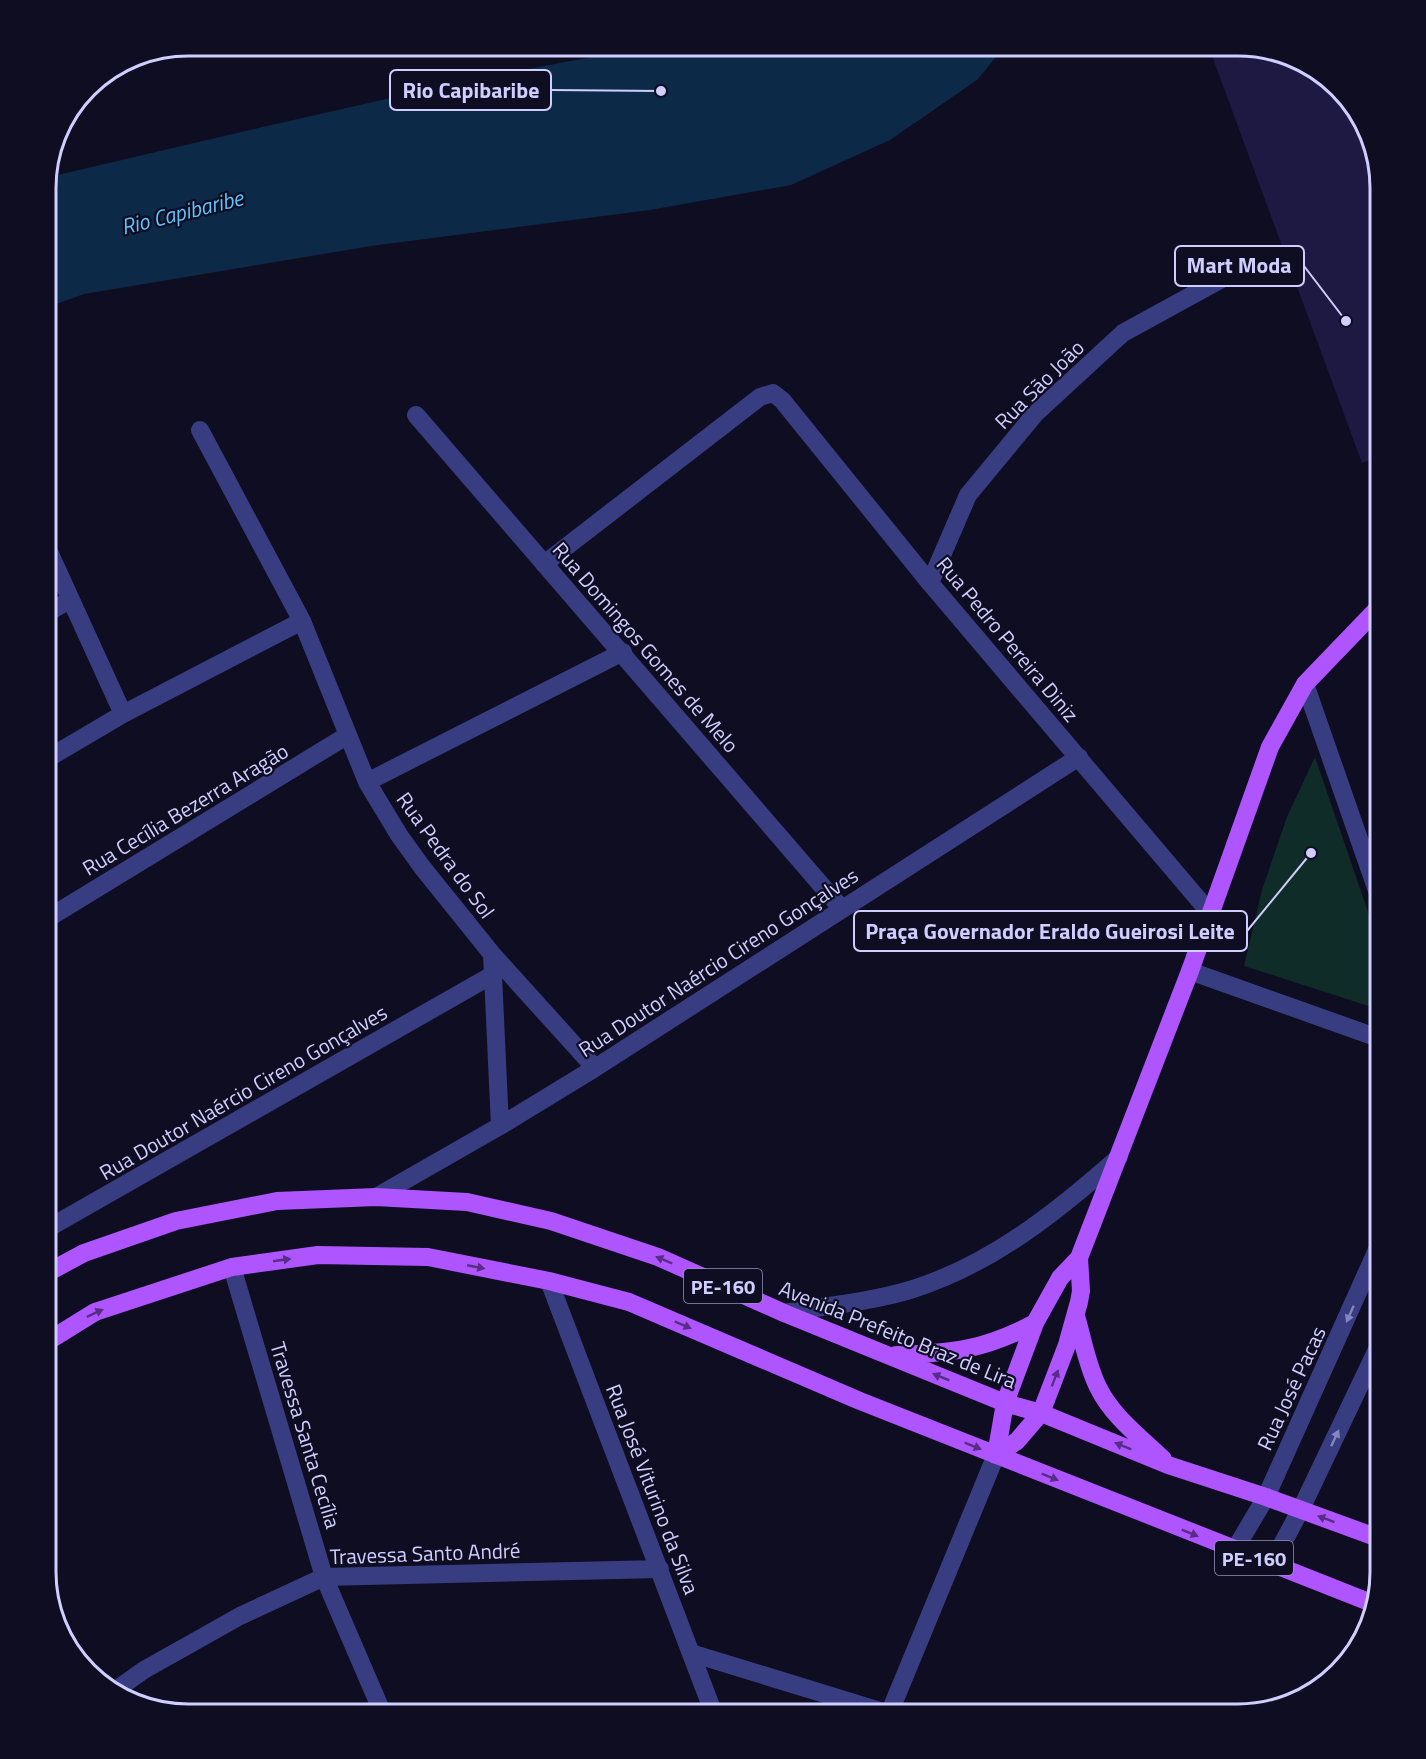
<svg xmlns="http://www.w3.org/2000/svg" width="1426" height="1759" font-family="'Titillium Web',sans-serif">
<rect width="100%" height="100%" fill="#0f0d22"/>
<path fill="#102c28" d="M1315,757L1381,950V1010L1244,966L1262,890L1287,817Z"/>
<path fill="#0c2948" d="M657,45H1006L977,80L890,140L791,185L650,210L371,246L84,294L45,308V178C248,130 452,81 657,45Z"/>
<path fill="#1d1943" d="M1208,45H1248L1310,64L1357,108L1381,187V456L1362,463Z"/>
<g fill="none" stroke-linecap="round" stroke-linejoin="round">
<path stroke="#383d82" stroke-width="18" d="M416,415C557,580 701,744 842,909
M200,430L302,621L367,782L399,835L422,867L492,954L500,1126
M45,543L123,714
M544,564L760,397L773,393L782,400L930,583L1210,913
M930,583L968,495L1035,414L1123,333L1236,271
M45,614L70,600
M1305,684L1381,902
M45,760L123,714L302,621
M367,782L623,652
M45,920L348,735
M492,954L595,1068
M1190,971L1381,1039
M376,1197L500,1126L595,1068L1079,757
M45,1230L494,974
M232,1267L324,1577L383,1714
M549,1281L714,1714
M784,1313C826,1306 869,1302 910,1290C991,1265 1057,1212 1119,1157
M1234,1551L1266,1497L1381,1241
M1271,1565L1301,1509L1381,1341
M691,1653L890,1714
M113,1692L144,1670L240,1616L324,1577L660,1569
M889,1714L996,1455"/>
<path stroke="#ae55ff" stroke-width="18" d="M45,1274L84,1253L176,1221L277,1201L376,1197L467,1202L551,1221L658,1257L784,1313L1005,1403L1041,1413L1168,1465L1266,1497L1381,1539
M1076,1316C1083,1340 1087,1365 1098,1387C1111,1415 1141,1438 1163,1459
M45,1343L95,1312L232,1267L318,1255L428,1257L549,1281L629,1302L860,1401L1374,1604
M896,1355C953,1353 984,1350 1035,1323
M996,1455L1005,1403L1035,1323L1060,1278L1079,1258L1190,971L1270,747L1305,684L1381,605
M996,1455L1017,1441L1041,1413L1067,1345L1079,1302L1081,1291L1079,1258"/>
</g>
<defs><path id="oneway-solid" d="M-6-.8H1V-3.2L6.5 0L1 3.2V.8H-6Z" transform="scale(1.5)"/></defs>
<g fill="#572d85">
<use href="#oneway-solid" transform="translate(282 1260) rotate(-8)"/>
<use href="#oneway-solid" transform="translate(664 1260) rotate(-157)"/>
<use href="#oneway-solid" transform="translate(476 1267) rotate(11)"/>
<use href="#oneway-solid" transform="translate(95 1313) rotate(-25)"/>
<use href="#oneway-solid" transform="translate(683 1325) rotate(23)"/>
<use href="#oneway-solid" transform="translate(941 1377) rotate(-158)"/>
<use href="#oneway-solid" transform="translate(1055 1378) rotate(-69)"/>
<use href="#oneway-solid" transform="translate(973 1446) rotate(22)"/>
<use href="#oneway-solid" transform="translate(1123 1446) rotate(-158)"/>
<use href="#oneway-solid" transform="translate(1050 1477) rotate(22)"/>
<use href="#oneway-solid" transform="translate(1326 1519) rotate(-160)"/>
<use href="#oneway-solid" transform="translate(1190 1533) rotate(22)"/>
</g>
<g fill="#8486c0">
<use href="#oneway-solid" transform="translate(1350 1314) rotate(114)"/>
<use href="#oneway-solid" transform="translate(1335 1438) rotate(-65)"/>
</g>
<g text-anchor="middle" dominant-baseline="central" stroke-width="4.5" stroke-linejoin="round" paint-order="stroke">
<g fill="#0f0d22" stroke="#9594bd" stroke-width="1.5">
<rect x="684" y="1269" width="78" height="34" rx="4.5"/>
<rect x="1215" y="1541" width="78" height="34" rx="4.5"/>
</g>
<g font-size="20" font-weight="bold" fill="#cfceff">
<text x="723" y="1286">PE-160</text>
<text x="1254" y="1558">PE-160</text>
</g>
<g font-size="21" fill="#cfceff" stroke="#0f0d22">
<text transform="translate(1039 384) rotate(-45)">Rua São João</text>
<text transform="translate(1008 639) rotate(50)">Rua Pedro Pereira Diniz</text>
<text transform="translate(646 647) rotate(49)">Rua Domingos Gomes de Melo</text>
<text transform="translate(185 809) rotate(-31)">Rua Cecília Bezerra Aragão</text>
<text transform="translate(446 855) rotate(54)">Rua Pedra do Sol</text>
<text transform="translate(718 962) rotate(-33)">Rua Doutor Naércio Cireno Gonçalves</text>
<text transform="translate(243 1092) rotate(-30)">Rua Doutor Naércio Cireno Gonçalves</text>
<text transform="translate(898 1334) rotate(22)">Avenida Prefeito Braz de Lira</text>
<text transform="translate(1291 1388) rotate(-65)">Rua José Pacas</text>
<text transform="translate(306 1435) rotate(73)">Travessa Santa Cecília</text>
<text transform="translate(653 1489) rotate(69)">Rua José Viturino da Silva</text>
<text transform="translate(425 1553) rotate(-2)">Travessa Santo André</text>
</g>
<g font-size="22" font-style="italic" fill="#5cc5ff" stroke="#0f0d22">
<text transform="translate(182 212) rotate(-14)">Rio Capibaribe</text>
</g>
</g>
<path d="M0 0H1426V1759H0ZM188 56H1238A132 132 0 0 1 1370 188V1572A132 132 0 0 1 1238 1704H188A132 132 0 0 1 56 1572V188A132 132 0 0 1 188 56Z" fill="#0f0d22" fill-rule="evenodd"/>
<path fill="none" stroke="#cfceff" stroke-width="3" d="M188 56H1238A132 132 0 0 1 1370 188V1572A132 132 0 0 1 1238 1704H188A132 132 0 0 1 56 1572V188A132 132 0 0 1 188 56Z"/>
<path fill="none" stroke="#cfceff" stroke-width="2" d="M661 91L551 90M1346 321L1304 266M1311 853L1247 931"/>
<g fill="#cfceff" stroke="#0f0d22" stroke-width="2">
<circle cx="661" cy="91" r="6"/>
<circle cx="1346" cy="321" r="6"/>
<circle cx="1311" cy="853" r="6"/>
</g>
<g fill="#0f0d22" stroke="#cfceff" stroke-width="2">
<rect x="390" y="70" width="161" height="40" rx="6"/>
<rect x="1175" y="246" width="129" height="40" rx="6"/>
<rect x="854" y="911" width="393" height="40" rx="6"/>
</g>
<g font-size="22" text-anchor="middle" font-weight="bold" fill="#cfceff">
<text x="471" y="98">Rio Capibaribe</text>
<text x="1239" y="273">Mart Moda</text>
<text x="1050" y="939">Praça Governador Eraldo Gueirosi Leite</text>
</g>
</svg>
